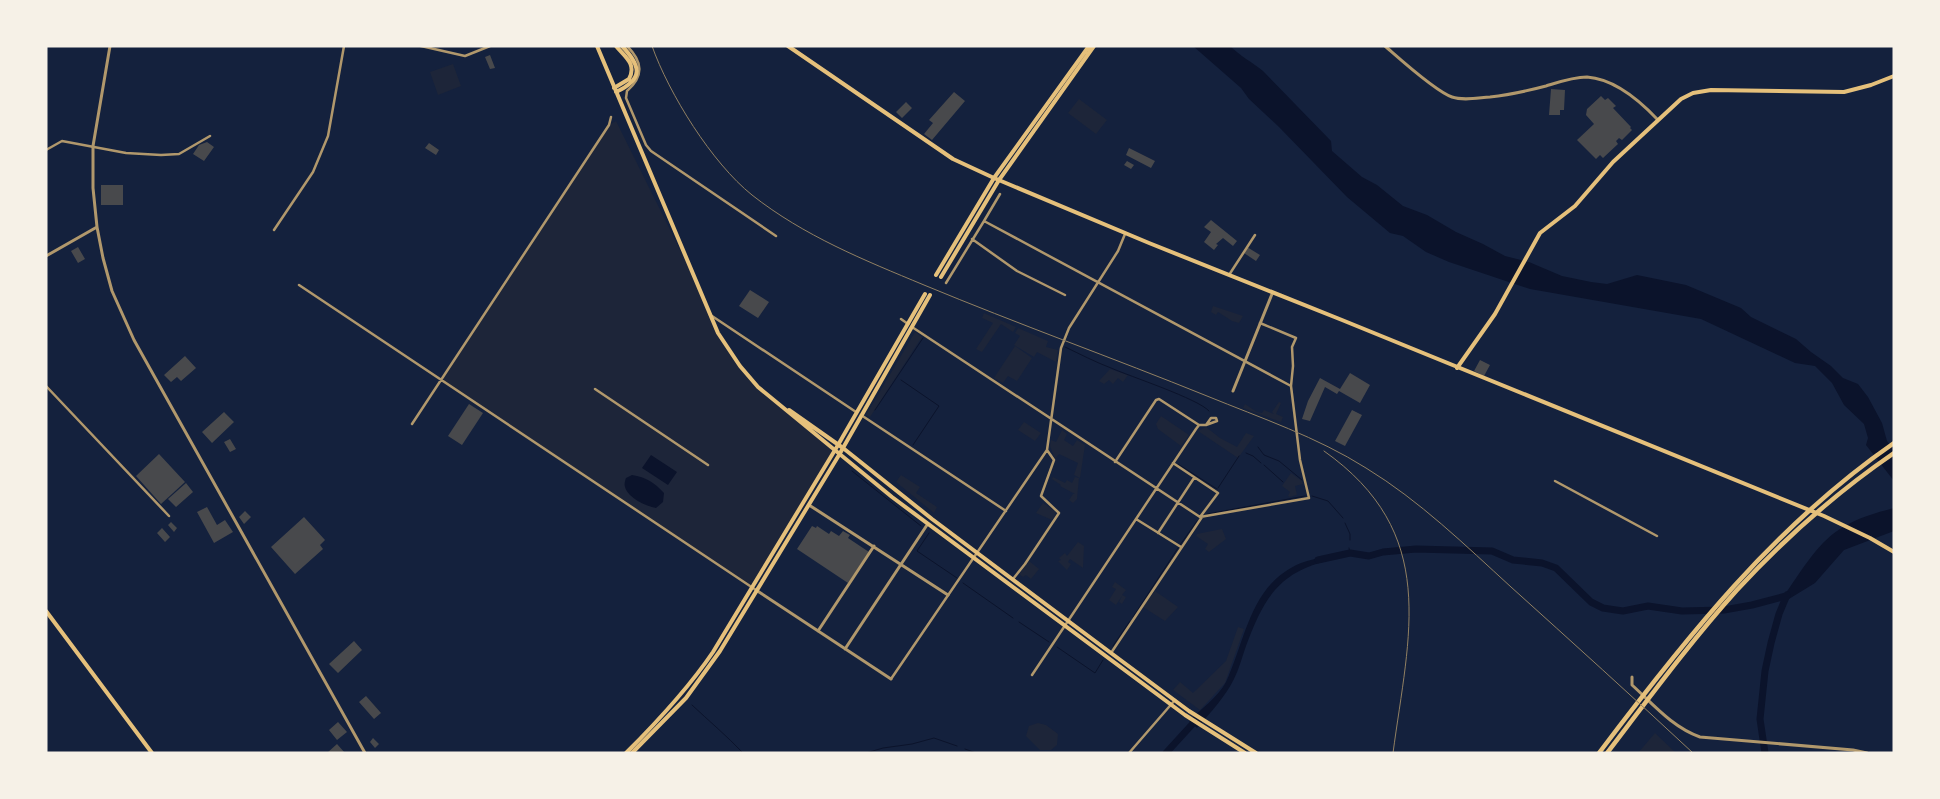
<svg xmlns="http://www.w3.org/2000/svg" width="1940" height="799" font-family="Manrope,sans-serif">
<rect width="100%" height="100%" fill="#14213d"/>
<path fill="#1d2539" d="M453,64L461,86L438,95L430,72Z
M1079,99L1107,120L1096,134L1068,113Z
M616,121L699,288L718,333L751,380L834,451L752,586L441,380L609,125Z
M1213,306L1243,316L1239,323L1232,321L1218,312L1216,315L1211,312Z
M984,313L1016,327L1013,332L1001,324L982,352L976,349L993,323L982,318Z
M1018,328L1048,341L1046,347L1058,350L1056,362L1037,352L1034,357L1014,345L1020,336L1015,333Z
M915,332L922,337L870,417L866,415Z
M1015,346L1032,358L1017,381L1008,376L1003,383L994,378Z
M1110,369L1128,375L1123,382L1118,378L1113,384L1109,380L1104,384L1099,381Z
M1279,402L1281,403L1276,414L1283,417L1281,422L1243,408L1245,404L1257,412L1262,413L1264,410L1274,414L1272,412Z
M1161,416L1189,435L1181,446L1158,429L1156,424Z
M1024,422L1041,433L1035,441L1018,430Z
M1206,427L1220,438L1237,447L1246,433L1254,436L1238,458L1198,431Z
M1062,430L1067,434L1064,440L1073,446L1077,440L1085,445L1080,478L1074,475L1078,463L1059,454L1055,459L1050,446L1051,440L1056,442Z
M1291,473L1302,481L1303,484L1295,486L1297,495L1290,497L1288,496L1290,492L1282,486Z
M901,475L920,487L916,493L937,507L934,513L896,482Z
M1053,477L1065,483L1067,480L1072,483L1075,477L1079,478L1077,499L1073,503L1069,500L1073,494H1075L1060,486L1061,485L1052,479Z
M1043,503L1055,511V515L1052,520L1036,513Z
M1222,529L1226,539L1209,552L1205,549L1208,544L1196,536L1197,534Z
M1078,542L1084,546L1083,568L1070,559L1068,562L1071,564L1067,570L1058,561L1061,560L1059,558L1065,553L1067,556Z
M1029,561L1039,569L1031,579L1026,575L1023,577L1019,574Z
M1115,582L1126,590L1122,595L1126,597L1122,604L1119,602L1122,596L1116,605L1109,600L1116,589L1112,587Z
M1155,591L1178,607L1165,621L1143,607Z
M1238,627L1244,629L1225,683L1200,710L1173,690L1180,682L1193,693L1226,661Z
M1038,723L1046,725L1058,734L1057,745L1051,750H1040L1026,736L1029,726Z
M1655,733L1676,753H1638Z"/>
<path fill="#0b132b" d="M1193,46H1230C1240,56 1252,62 1263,71L1331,141L1332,151L1362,177L1377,185L1403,206L1427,215L1456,232L1483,244L1505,256L1529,262L1562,276L1591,282L1607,284L1637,275L1686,285L1741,308L1751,317L1796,339L1811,352L1831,366L1843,378L1858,384L1868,397L1882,423L1887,441L1894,450V481L1866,445L1868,438L1864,424L1844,405L1832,383L1815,366L1795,363L1701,319L1530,289L1449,262L1426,252L1403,236L1390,233L1347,197L1279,127L1249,99L1241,88Z
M651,455L677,472L668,485L642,468Z
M632,475C646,477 655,483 664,493L663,502L656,508C646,506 628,498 625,487C624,484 625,481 626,478Z
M1894,508V531L1844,550L1815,583L1784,602L1783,597C1799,575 1816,544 1840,529C1857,518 1875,513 1894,508Z
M1327,556V561C1277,573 1263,601 1246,646C1242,657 1239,669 1234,679C1225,697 1210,713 1197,728L1189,721C1201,709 1218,697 1226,682C1246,639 1250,584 1301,563C1309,560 1318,558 1327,556Z"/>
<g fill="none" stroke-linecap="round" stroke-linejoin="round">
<path stroke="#0b132b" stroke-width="1" d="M1065,347C1080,354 1095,362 1111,368C1129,376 1199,399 1209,411
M901,380L939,406L913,445
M875,410L923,338
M1258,447L1264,455L1279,461L1302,480
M1246,453L1253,456L1261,463
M1178,464L1217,489
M1264,465L1283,482
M852,471L921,526
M1218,488L1239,456
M1312,496L1328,501L1343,518
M1207,514L1305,496
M1345,523L1350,534V540
M929,533L917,551L957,578
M1180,545L1197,521
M1349,548L1350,553
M963,583L1013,618
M1133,617L1178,548
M1019,622L1049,642
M1113,646L1130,621
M1057,647L1095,673L1103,660
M692,705C709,721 727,736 743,753
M965,749L976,753
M866,753L883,748L912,744L934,738L957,746"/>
<path stroke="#0b132b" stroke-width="7" d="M1318,560L1350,553L1369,556L1383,552L1416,549L1492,551L1513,560L1542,563L1556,568L1591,602L1603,608L1616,610L1623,611L1648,606L1682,611L1724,610L1752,605L1786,596
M1166,753L1198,718
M1765,753L1760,719L1765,671L1771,643L1779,614L1787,595"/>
</g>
<path fill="#48494c" d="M490,55L495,68L490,69L485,57Z
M1551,89L1565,90L1564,110H1560V115H1549Z
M954,92L965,101L932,140L924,134L933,123L929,120Z
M1601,96L1605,100L1608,98L1616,106L1613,108L1631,127L1630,128L1632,130L1622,140L1619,138L1616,141L1618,144L1603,158L1600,155L1596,159L1577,140L1594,124L1586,115L1587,109Z
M906,102L912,108L902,118L896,112Z
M207,142L214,147L204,161L193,154L199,145Z
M429,143L439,150L436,155L425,148Z
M1129,148L1155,161L1151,168L1126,155Z
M1127,161L1134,165L1131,169L1124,165Z
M101,185H123V205H101Z
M1211,220L1237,241L1233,246L1223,238L1216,244L1218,245L1214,250L1204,242L1211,232L1204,227Z
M78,247L85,259L78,263L71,251Z
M1247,247L1260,255L1256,261L1244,253Z
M750,290L769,302L758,318L739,306Z
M185,356L196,368L181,381L177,377L171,382L164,375Z
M1480,360L1490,365L1484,376L1474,371Z
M1350,373L1370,385L1360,403L1339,391L1337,394L1325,387L1310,421L1302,419L1308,401L1320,378L1340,389Z
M469,404L483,413L462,445L448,436Z
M1352,410L1362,415L1345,446L1335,441Z
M224,412L234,422L212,443L202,432Z
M230,439L236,449L230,452L224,442Z
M159,454L185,482L161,504L136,476Z
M186,483L193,492L176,507L168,499Z
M207,507L217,525L225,520L233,532L214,543L197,512Z
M245,511L251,517L244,524L239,517Z
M304,517L325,540L320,545L323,549L295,574L271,547Z
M171,522L177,528L174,532L168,525Z
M812,526L816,528L817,526L829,534L831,531L839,536L843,531L850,535L848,538L869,552L848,583L797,549Z
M162,528L170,537L165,542L157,533Z
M354,641L362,650L338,673L329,664Z
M366,696L381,713L374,719L359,702Z
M338,722L347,732L337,740L329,730Z
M373,738L379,744L375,748L370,742Z
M337,744L345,753H327Z"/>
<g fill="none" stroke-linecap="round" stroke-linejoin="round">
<path stroke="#b1986c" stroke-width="2.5" d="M421,46L465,56L490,46
M627,46C643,62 644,76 627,91L626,98L646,145L651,151L776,236
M46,150L62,141L126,153L161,155L179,154L210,136
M274,230L313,172L328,136L344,46
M972,239L1017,271L1065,295
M1229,275L1255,235
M946,283L984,221
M299,285L756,590
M712,316L856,412
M901,319L908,324
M1260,323L1296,338L1292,347L1293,366L1291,386
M912,327L1200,517L1309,498L1300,460L1291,386L984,221L1000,194
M46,386L169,516
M595,389L708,465
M861,415L1006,511
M412,424L609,125L611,117
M1115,462L1156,400L1159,399L1199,425
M1173,463L1218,493L1200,517
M1555,481L1657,536
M1136,519L1181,547
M1158,533L1194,478
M1013,579L1025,564L1059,513L1041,496L1054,460L1047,450
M1111,653L1202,517
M1032,675L1196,429L1199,425H1206L1211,418H1216L1217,421L1206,425
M891,679L1047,450L1061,348L1069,328L1118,251L1125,234
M1129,753L1175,700"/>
<path stroke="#b1986c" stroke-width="3" d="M110,46L93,146V188L97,227L103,258L112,291L134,340L365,753
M1385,46C1400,59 1435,91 1452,97C1463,101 1477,98 1490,97C1509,95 1527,91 1546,86C1559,82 1573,77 1587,77C1615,79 1639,100 1657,119
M46,256L97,227
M1233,391L1272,294
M809,505L948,595
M756,590L891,679
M818,631L874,546
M845,649L927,525
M1632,677V685C1653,704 1672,727 1700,737L1853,750L1867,753"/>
<path stroke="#e5c07b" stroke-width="4" d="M936,275L994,178L1089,46
M941,277L999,180L1094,46
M1457,368L1495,314L1540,233L1575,206L1613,162L1681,99L1693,93L1711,90L1844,92L1871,85L1894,76
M626,753C658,721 688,689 713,652L838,445L925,294
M632,753L686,698L720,651L839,455L930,295"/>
<path stroke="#e5c07b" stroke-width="4" d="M597,46L718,333L740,366L758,387L892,497L1185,715L1245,753
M788,46L953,159L994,178L1149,243L1342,320L1824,516L1870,538L1894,552
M614,88L629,79C637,64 625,57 616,46
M616,92C644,79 641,66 622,46
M789,410L843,448L932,519L1111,653L1189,711L1256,753
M46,611L152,753"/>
<path stroke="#e5c07b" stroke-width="4.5" d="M1599,753C1685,639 1775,525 1894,443
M1607,753C1649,698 1691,641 1737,590C1784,539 1837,492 1894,453"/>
<path stroke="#918062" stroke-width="1" d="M652,46C669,94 712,163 752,195C804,236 864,260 924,285C1018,324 1113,358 1207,396C1261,418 1317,437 1366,468C1420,501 1465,545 1511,587C1572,642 1633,697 1693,753
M1324,451C1440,533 1409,633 1393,753"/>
</g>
<rect width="1940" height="799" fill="none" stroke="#f6f1e7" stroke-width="95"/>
</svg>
